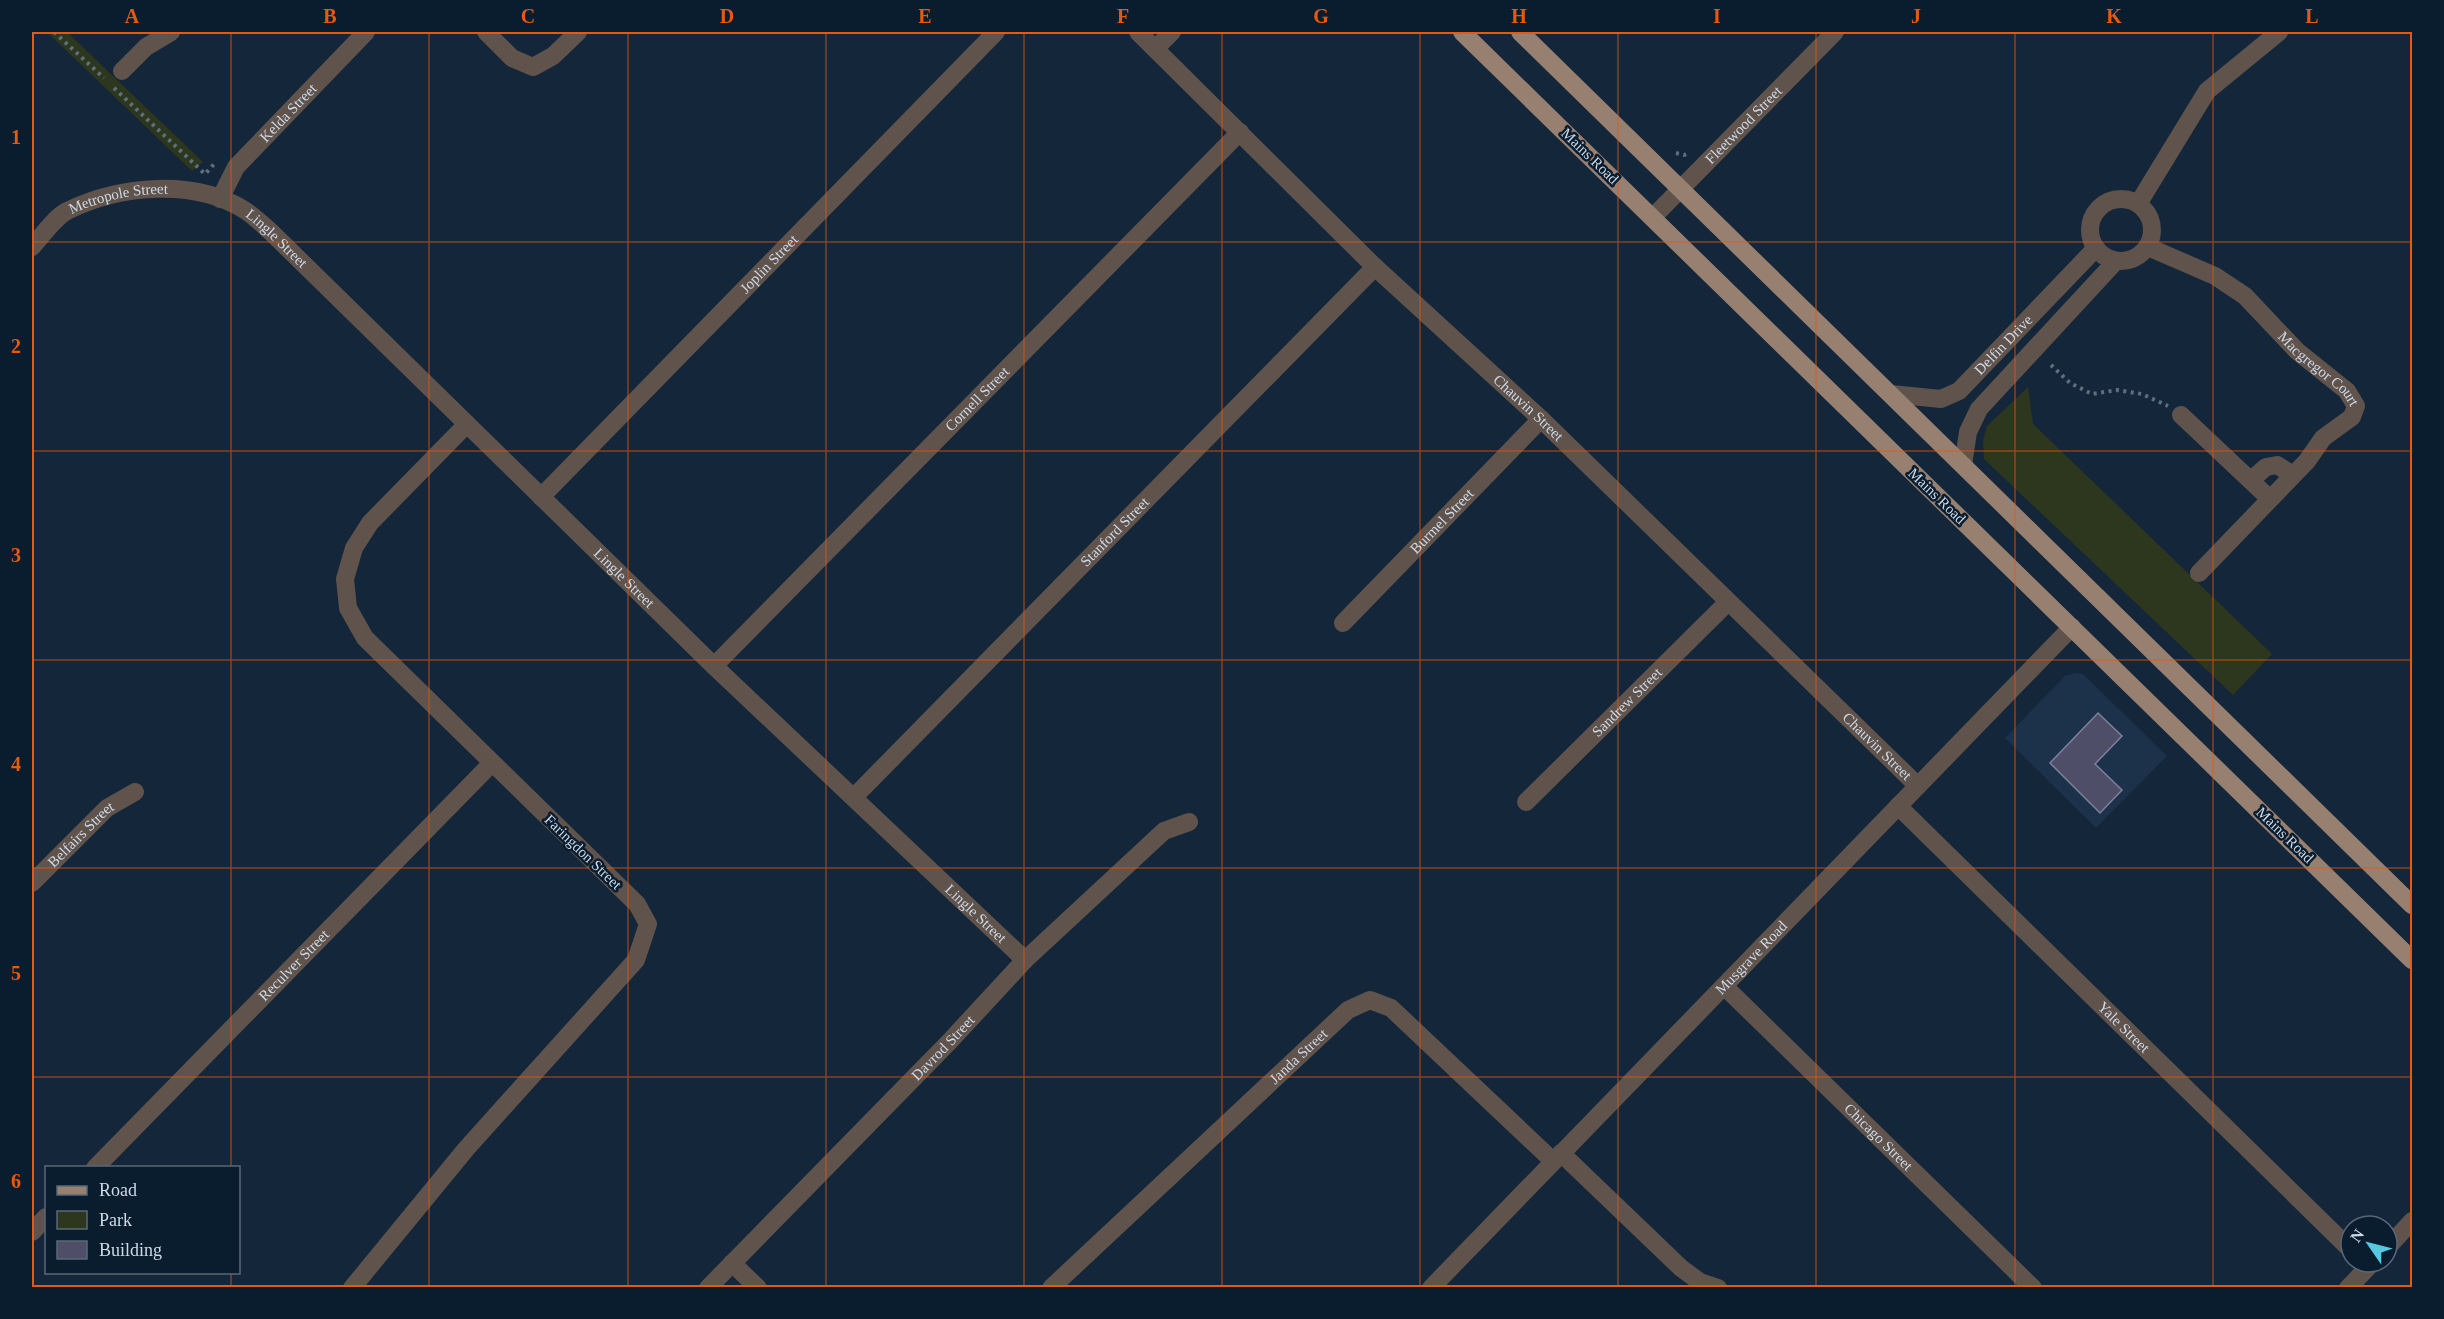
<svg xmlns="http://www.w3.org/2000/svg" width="2444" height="1319" font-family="Georgia,serif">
<rect width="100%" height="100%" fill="#14263a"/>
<path fill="#1b324a" d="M2075,673L2083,674L2167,756L2096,828L2005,738L2065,676Z"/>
<path fill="#2d371e" d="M47,32H67L203,162L192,171Z
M2028,387L2033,424L2272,654L2233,695L1984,459L1983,440L1987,426Z"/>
<path fill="#4e4e69" stroke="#7f809d" stroke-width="1.5" d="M2098,713L2122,736L2095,764L2122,790L2100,813L2050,763Z"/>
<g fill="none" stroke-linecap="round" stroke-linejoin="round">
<path stroke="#5f6f80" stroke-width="4" stroke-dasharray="3 4.5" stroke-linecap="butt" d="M54,32L104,78
M114,88L205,174L215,163
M1676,153L1684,155L1689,153
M2051,365L2070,383L2092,394L2117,390L2142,394L2168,406"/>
<g stroke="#5f534c" stroke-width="18">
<path d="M486,32L512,58L533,67L553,56L578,32"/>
<path id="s1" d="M1138,32L1375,267L1541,419L1918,786"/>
<path d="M1156,48L1172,32"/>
<path d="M122,71L146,47L171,32"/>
<circle cx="2121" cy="230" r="31"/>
<path id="s2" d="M220,199L236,167L366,32"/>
<path d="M2138,204L2207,91L2279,32"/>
<path id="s3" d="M1653,217L1835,32"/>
<path id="s4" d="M32,247C42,236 54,218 67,211C120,185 195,178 246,211C255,217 263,225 271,232L714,666L1025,960"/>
<path id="s5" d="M2148,247L2215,276L2245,296L2297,351L2347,391L2356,406L2352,417L2323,438L2307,461L2199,573"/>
<path id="s6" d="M1891,394L1941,399L1959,391L2096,248"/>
<path d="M2181,415L2269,498"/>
<path d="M1963,465L1968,432L1979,409L2116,261"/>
<path d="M2251,480L2266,467L2277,465L2293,475"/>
<path id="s7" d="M541,497L996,32"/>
<path id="s8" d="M1343,623L1541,419"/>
<path id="s9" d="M714,666L1240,132"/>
<path id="s10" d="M854,797L1375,267"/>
<path id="s11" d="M1526,802L1728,602"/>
<path id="s12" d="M1898,806L2351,1250"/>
<path id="s13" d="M32,883L107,808L135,792"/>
<path id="s14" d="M1724,986L2033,1288"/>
<path d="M1561,1153L1681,1268L1700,1282L1718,1288"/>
<path id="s15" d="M95,1168L492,763"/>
<path d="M32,1232L46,1217"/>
<path d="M2387,1248L2412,1221"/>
<path d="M732,1263L758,1288"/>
<path d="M352,1288L466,1149L636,960L648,924L637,904L365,638L348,608L345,579L354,548L370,523L467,424"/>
<path id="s16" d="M708,1288L950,1041L1025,960L1164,831L1189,822"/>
<path id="s17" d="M1051,1288L1348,1010L1370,1000L1391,1008L1553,1161"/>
<path id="s18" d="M1431,1288L2072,627"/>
<path d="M2348,1288L2373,1262"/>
</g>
<path stroke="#988071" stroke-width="18" d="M1462,32L2412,960
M1520,32L2412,905"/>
</g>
<path fill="none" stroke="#e8590c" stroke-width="1.5" stroke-opacity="0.55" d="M231,32V1168M429,32V1288M628,32V1288M826,32V1288M1024,32V1288M1222,32V1288M1420,32V1288M1618,32V1288M1816,32V1288M2015,32V1288M2213,32V1288M32,242H2412M32,451H2412M32,660H2412M32,868H2412M32,1077H2412M231,1272V1288"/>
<g text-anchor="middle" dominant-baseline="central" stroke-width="5" stroke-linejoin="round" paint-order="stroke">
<g font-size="15" fill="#ced9e7" stroke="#0a1d2f">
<text stroke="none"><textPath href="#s2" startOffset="111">Kelda Street</textPath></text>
<text stroke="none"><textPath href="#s3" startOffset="129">Fleetwood Street</textPath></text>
<text transform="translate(1590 156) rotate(44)">Mains Road</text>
<text stroke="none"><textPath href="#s4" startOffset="104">Metropole Street</textPath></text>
<text stroke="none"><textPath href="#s4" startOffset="278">Lingle Street</textPath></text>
<text stroke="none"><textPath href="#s7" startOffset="326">Joplin Street</textPath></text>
<text stroke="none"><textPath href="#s6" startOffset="134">Delfin Drive</textPath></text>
<text stroke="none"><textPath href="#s5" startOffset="213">Macgregor Court</textPath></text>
<text stroke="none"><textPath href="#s9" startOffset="375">Cornell Street</textPath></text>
<text stroke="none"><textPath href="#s1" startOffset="542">Chauvin Street</textPath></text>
<text transform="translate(1937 496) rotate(44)">Mains Road</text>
<text stroke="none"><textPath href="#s8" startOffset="142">Burmel Street</textPath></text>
<text stroke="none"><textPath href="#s10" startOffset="372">Stanford Street</textPath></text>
<text stroke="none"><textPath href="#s4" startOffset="764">Lingle Street</textPath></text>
<text stroke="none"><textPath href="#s11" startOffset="142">Sandrew Street</textPath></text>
<text stroke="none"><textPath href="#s1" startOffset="1028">Chauvin Street</textPath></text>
<text stroke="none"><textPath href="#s13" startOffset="69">Belfairs Street</textPath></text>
<text transform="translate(2285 835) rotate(44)">Mains Road</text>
<text transform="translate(583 852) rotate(44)">Faringdon Street</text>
<text stroke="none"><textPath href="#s4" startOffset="1250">Lingle Street</textPath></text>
<text stroke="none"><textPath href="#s18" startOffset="460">Musgrave Road</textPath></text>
<text stroke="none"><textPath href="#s15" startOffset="284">Reculver Street</textPath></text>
<text stroke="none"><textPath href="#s12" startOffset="316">Yale Street</textPath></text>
<text stroke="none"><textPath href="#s16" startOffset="336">Davrod Street</textPath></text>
<text stroke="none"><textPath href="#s17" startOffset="339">Janda Street</textPath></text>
<text stroke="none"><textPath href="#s14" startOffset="216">Chicago Street</textPath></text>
</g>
</g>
<rect width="2444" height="1319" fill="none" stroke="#0a1d2f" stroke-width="66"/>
<rect x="45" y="1166" width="195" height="108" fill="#0a1d2f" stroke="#586879" stroke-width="1.5"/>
<rect x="57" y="1186" width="30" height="9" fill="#988071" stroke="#586879" stroke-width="1.5"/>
<text x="99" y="1196" font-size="18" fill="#ced9e7">Road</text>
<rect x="57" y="1211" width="30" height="18" fill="#2d371e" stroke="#586879" stroke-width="1.5"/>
<text x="99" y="1226" font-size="18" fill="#ced9e7">Park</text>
<rect x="57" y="1241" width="30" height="18" fill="#4e4e69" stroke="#586879" stroke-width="1.5"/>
<text x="99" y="1256" font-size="18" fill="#ced9e7">Building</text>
<g transform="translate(2369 1244) rotate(305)"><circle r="28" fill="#0a1d2f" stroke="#586879" stroke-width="1.5"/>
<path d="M0-4.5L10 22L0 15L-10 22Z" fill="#56c9e1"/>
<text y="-9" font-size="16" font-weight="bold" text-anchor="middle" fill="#ced9e7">N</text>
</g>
<rect x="33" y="33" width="2378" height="1253" fill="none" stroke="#e8590c" stroke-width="2"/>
<g font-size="20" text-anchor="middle" font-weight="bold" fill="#e8590c">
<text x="132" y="23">A</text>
<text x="330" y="23">B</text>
<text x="528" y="23">C</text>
<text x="727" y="23">D</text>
<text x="925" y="23">E</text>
<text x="1123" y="23">F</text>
<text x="1321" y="23">G</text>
<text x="1519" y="23">H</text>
<text x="1717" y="23">I</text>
<text x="1916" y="23">J</text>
<text x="2114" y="23">K</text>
<text x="2312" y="23">L</text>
<text x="16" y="144">1</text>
<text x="16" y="353">2</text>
<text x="16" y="562">3</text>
<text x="16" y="771">4</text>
<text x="16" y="980">5</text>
<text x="16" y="1188">6</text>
</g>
</svg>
